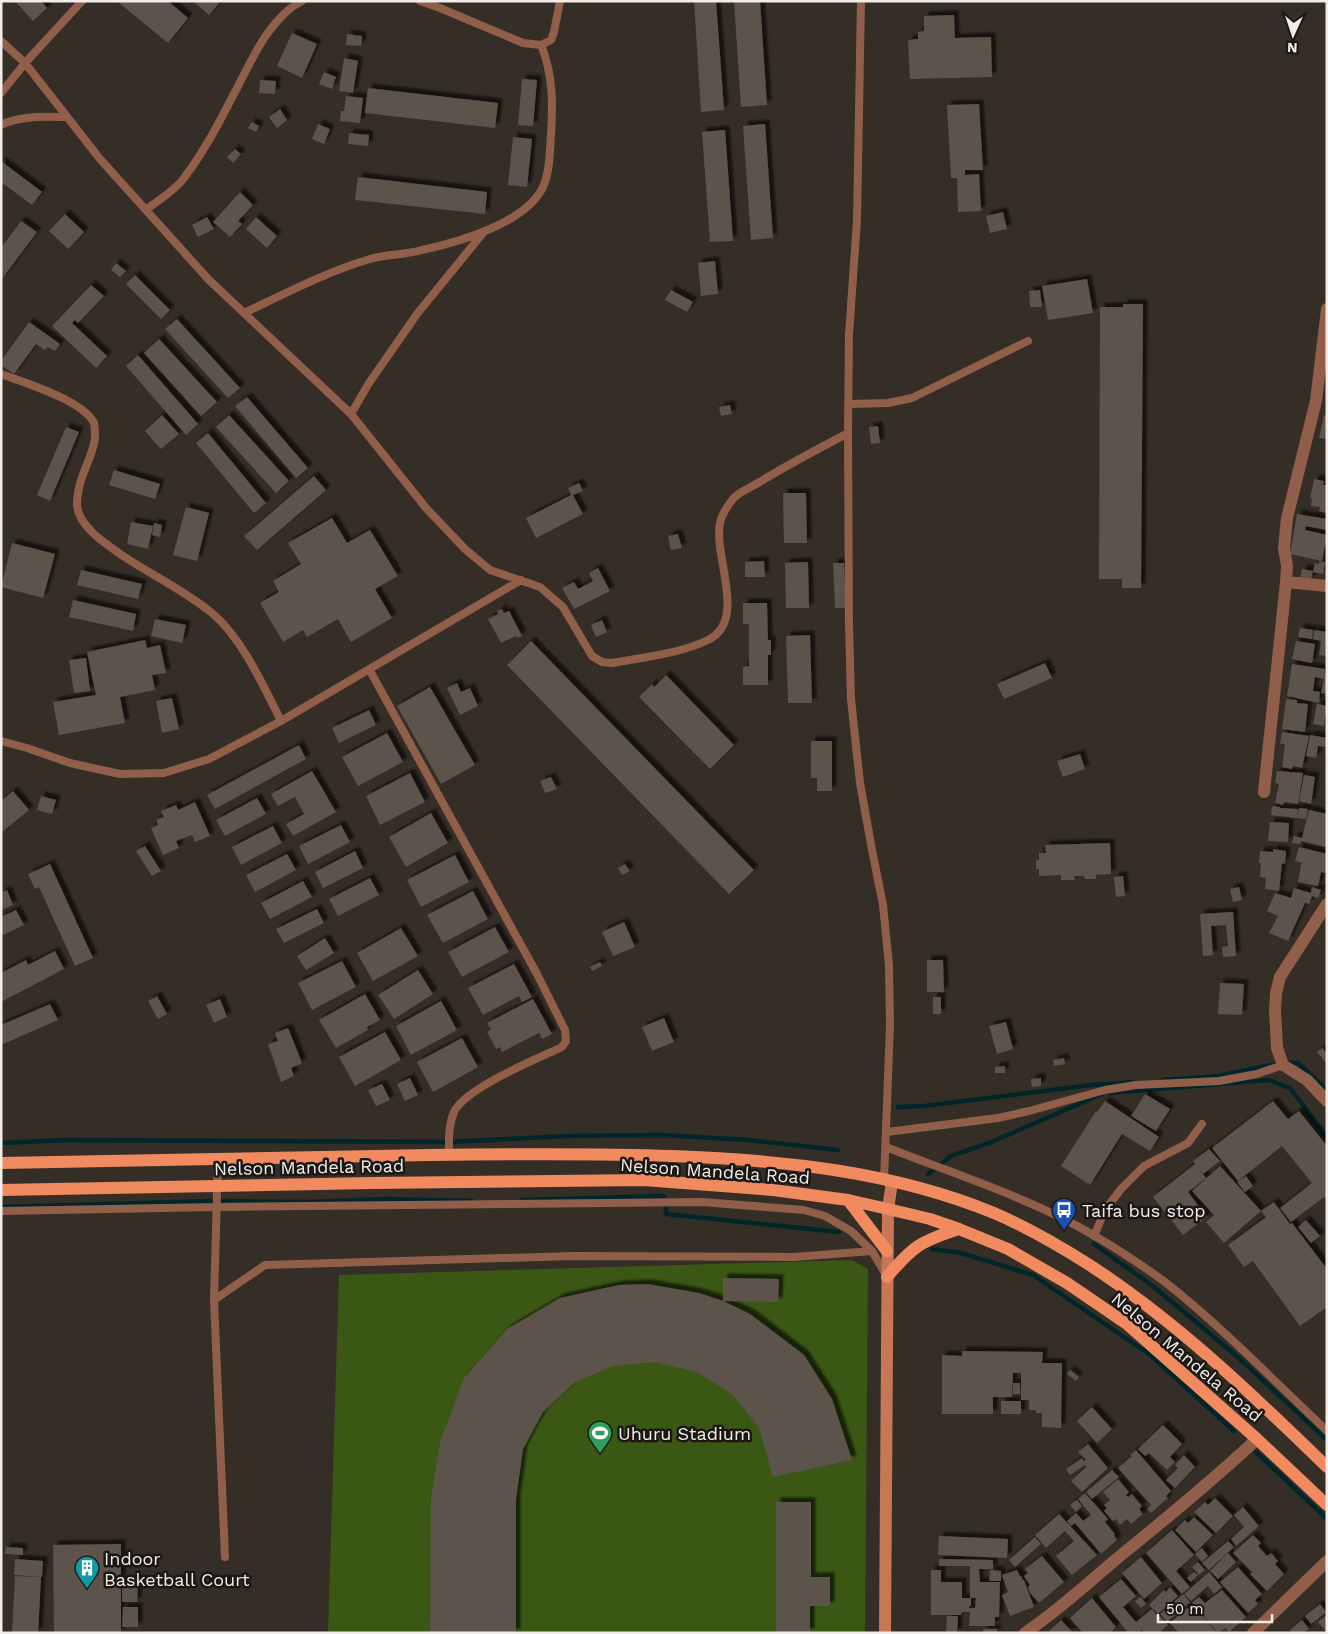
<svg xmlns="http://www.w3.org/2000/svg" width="1328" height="1634" font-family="'Work Sans',sans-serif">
<defs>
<filter id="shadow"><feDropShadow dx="4.5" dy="-4.5" stdDeviation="1" flood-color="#0009"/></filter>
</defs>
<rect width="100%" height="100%" fill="#352e27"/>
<path fill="#3a5714" d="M852,1260L868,1269L865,1633H328L339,1275Z"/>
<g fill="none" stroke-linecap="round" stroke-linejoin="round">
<path stroke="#012629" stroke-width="4.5" d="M1286,1063H1298L1327,1090
M1163,1080L1218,1076L1276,1064
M1109,1093L1269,1080L1290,1088L1327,1137
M898,1107L924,1106L1091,1085L1133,1082
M1,1143L66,1140L449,1142L567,1136L662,1135L749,1140L838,1150
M928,1174L951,1156L989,1143L1102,1094
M522,1200L664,1196L666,1202V1214L839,1232
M1,1207L216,1201L310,1202L386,1199L472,1201
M1094,1244L1154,1287L1240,1359L1327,1440
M932,1249L961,1253L1033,1275L1149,1354L1234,1431
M1256,1452L1327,1519"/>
</g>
<path fill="#5b524c" filter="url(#shadow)" d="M15,1H41L47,8L33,21Z
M120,1H168L188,18L168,43L119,3Z
M193,1H219L220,2L209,15Z
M694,1H716L724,110L701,112Z
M734,1H760L767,105L741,107Z
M954,15L955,38L991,37L992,77L910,79L908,40L918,39V32L924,31V16Z
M292,33L317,44L302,78L277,66Z
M347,34L362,36L361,46L346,45Z
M344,58L358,61L353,93L339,91Z
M324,72L336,77L332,89L319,84Z
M522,79L537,80L533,126L518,125Z
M260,80L276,81L275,94L259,93Z
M368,88L498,103L495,128L365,113Z
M346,96L363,98L360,123L340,121L341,111H344Z
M979,104L983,170H965V175L979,174L981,211L958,212L957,178H951L947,105Z
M280,109L287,120L277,128L269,117Z
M252,122L259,126L256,132L248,128Z
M318,124L330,129L324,144L312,139Z
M765,124L773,238L751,240L743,126Z
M725,130L733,241L710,242L702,132Z
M349,133L369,135L368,146L348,144Z
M513,137L532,139L527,187L508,185Z
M235,149L241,154L233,163L227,157Z
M1,161L42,192L32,205L1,182Z
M358,177L487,192L485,214L355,200Z
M240,192L253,205L238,221L242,224L230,237L213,222Z
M1003,212L1007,229L990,233L986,216Z
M65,214L84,232L68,249L49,231Z
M207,217L214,229L198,237L192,225Z
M256,217L277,236L267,248L246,229Z
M21,221L37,232L1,280V248Z
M715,261L718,294L701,296L698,263Z
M116,263L126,271L120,277L111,270Z
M135,275L170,310L161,319L126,284Z
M1087,279L1093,313L1048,320L1042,286Z
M91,285L104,296L78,323L75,320L72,323L107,356L96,368L52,326Z
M671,290L693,302L687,312L665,300Z
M1040,290L1042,307H1030L1029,291Z
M1123,304H1143L1141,588H1122V579H1099L1100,307H1123Z
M177,319L240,388L228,398L165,329Z
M29,322L60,344L55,351L48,347L45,350L36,344L14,374L1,365V361Z
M159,339L217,402L201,416L144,353Z
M138,355L198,424L186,435L126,366Z
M247,397L308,468L296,478L235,406Z
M730,405L732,414L721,416L719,407Z
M162,415L179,434L161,449L145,431Z
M229,415L289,481L276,493L216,427Z
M1324,415H1327V439L1319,438Z
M878,426L880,443L871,444L869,427Z
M66,427L79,432L50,501L37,495Z
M208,433L266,503L254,513L196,443Z
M114,470L160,484L155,499L109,485Z
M314,476L326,490L257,550L244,536Z
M1314,479L1324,481L1323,485H1327V513L1319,511L1320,507L1311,506L1312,498H1310Z
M579,483L583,491L573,495L583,514L536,538L526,518L571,495L568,488Z
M783,493H806L807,543H784Z
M186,507L209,513L197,561L173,555Z
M1297,514L1327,519V530L1306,526L1305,530L1327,535L1322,561L1290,554Z
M332,518L347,543L370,530L398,576L375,589L392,618L351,642L338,619L307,637L303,630L283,642L260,603L279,592L273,581L301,564L288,543Z
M131,522L153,526L148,549L127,544Z
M154,523L162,525L160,537L152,535Z
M678,534L682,548L671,550L668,536Z
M12,543L55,554L43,598L1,587Z
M764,561L765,577H745V562Z
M1319,561L1325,562L1323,574L1313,572L1315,563L1319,564Z
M808,562L809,608H786L785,563Z
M833,563H844L846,608H835Z
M598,568L610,591L574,609L562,588L574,582L578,589L593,581L589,573Z
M1302,569L1313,571L1311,580L1300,578Z
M81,570L142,584L138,599L77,585Z
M73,600L136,614L133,631L69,617Z
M743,603H767L768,640H771V655H768V685H743V667L749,666V624H743Z
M502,609L504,613L509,611L522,636L517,638L516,636L501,643L488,619L498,614L497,611Z
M155,619L186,625L182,643L151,636Z
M602,620L607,632L596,637L591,625Z
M1300,628L1313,630L1312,639L1298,637Z
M1314,630L1327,632V656L1319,655L1321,641L1313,639Z
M810,635L812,703H788L786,636Z
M145,640L147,648L160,645L166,673L152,675L155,690L120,697L125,723L59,735L53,702L96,695L87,652Z
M531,641L754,870L729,894L507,665Z
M1296,641L1315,644L1312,663L1292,659Z
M86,658L90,691L74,693L69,660Z
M1045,663L1052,678L1004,699L997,684Z
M1292,664L1325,669V674L1327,670V694L1321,693L1324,679L1315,677L1313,691L1320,692L1319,703L1287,696Z
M666,675L734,745L710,769L639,697L652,684L654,687Z
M457,683L461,692L470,688L478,706L460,715L447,688Z
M430,687L475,765L441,784L397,706Z
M172,698L179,729L162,733L156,701Z
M1286,699L1297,700V703L1308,704L1305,732L1282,729Z
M1317,704L1327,706L1324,726L1313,724Z
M369,710L376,725L339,743L332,728Z
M1282,732L1309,736L1302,768L1293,766L1292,769L1282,767L1285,744H1280Z
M387,733L403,762L358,786L342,757Z
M1310,735L1327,738V747L1318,746L1316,758L1306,756Z
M811,741H832V791H817V778H811Z
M299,745L306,759L215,809L207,795Z
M1080,754L1085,769L1063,777L1057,761Z
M312,771L336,812L293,836L286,824L304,814L295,797L278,806L271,794Z
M1277,771L1303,773L1298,804L1284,802L1283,805L1275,803L1279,784L1275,783Z
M410,773L425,802L380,825L366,796Z
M1304,775L1315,777L1311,804L1299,801Z
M551,777L557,789L545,793L540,781Z
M13,791L29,810L1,833V801Z
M41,796L56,800L52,814L37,810Z
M257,798L266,814L225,836L216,820Z
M195,802L210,836L195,842L192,835L176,841L179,848L163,855L151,828L158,825L156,820L164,817L161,811L176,805L178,810Z
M1272,806L1280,807L1279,816L1271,815Z
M1280,808L1298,809L1297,818L1279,816Z
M1299,808L1308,809L1306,819L1297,818Z
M1309,810L1327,814L1326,847L1301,841L1300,844L1292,843L1294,836L1302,838Z
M431,813L448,843L406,867L389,837Z
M1270,822L1289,823L1288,842L1268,841Z
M341,825L350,842L308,864L299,846Z
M273,826L282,843L241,865L232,847Z
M1110,843L1111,874L1096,875V879H1085L1084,876H1074L1075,880H1061V875L1039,876V869H1036V860H1039V853H1046L1045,845Z
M145,846L161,871L152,876L136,851Z
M1299,847L1327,854V867L1325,873L1321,872L1318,886L1298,882L1301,865L1303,863L1295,861Z
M1273,849L1286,851L1285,864L1282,863L1279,891L1265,889L1266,878L1260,877L1261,863H1259L1260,851L1273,852Z
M355,851L363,868L323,888L315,872Z
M287,854L296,870L255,892L246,875Z
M455,855L469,882L421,907L407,880Z
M50,864L93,958L75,966L39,887L35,889L28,874Z
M625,864L630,871L622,875L618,868Z
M1123,876L1125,896L1116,897L1114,877Z
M370,878L379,895L338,916L329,899Z
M303,881L312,897L270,919L261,903Z
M1239,887L1242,900L1233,902L1230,889Z
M1312,887L1321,890L1318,898L1312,896L1309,904L1294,899L1305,903L1288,941L1269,933L1278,916L1267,911L1275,893L1291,898L1294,888L1311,893Z
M7,890L13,905L1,910V893Z
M473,891L488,919L443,943L427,915Z
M317,909L324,923L284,943L276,929Z
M16,910L24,925L1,936V917Z
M1233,912L1236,956L1223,957L1222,947L1228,946L1226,925L1211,926L1213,955L1203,956L1200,914Z
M624,922L635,947L613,956L602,932Z
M495,927L509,952L462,977L448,952Z
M401,928L418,956L373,981L357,953Z
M325,938L334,953L306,970L297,956Z
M55,951L64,969L1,1002V973L26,960L28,965Z
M927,960H943L944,992H927Z
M342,961L356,987L312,1010L298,983Z
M600,962L602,966L592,971L590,967Z
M514,964L532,997L522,1002L519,996L483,1015L468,988Z
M418,970L433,994L394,1019L378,995Z
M1220,983L1244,984L1242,1015L1218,1014Z
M365,994L380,1020L367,1027L368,1030L336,1048L319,1020Z
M157,996L167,1014L158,1019L148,1001Z
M933,997H941V1014H933Z
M220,999L227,1017L214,1023L206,1005Z
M533,999L552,1034L542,1039L539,1033L502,1052L500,1047L496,1049L487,1032L491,1030L487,1023Z
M441,1001L457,1030L411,1055L396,1026Z
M50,1004L58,1020L1,1045V1025Z
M664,1018L674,1042L652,1051L642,1027Z
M1006,1022L1013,1049L997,1054L989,1026Z
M288,1028L302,1063L291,1068L294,1076L281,1082L268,1044L278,1041L275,1033Z
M385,1032L401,1060L355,1086L339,1057Z
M462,1038L478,1067L433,1092L417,1062Z
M1323,1048L1325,1052L1327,1051V1064L1317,1052Z
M1064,1058L1065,1064L1054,1066L1053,1060Z
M1005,1066V1073H995V1067Z
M410,1078L418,1095L405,1101L397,1084Z
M1041,1078V1086L1032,1087L1031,1079Z
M382,1084L390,1100L376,1106L368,1090Z
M1145,1094L1170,1109L1156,1131L1131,1116Z
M1105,1101L1159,1137L1150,1151L1122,1134L1090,1185L1061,1166L1096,1111L1097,1112Z
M1273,1101L1288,1119L1299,1111L1327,1146V1200L1324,1197L1291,1222L1280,1208L1312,1183L1282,1146L1238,1181L1212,1148Z
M1209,1149L1220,1161L1203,1174L1193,1161Z
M1195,1164L1206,1178L1188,1192L1207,1217L1183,1235L1153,1197Z
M1220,1166L1261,1211L1224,1243L1206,1222L1214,1215L1192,1191Z
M1246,1176L1253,1186L1245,1192L1237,1182Z
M1274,1202L1290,1224L1292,1223L1327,1269V1307L1300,1326L1253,1261L1244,1267L1228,1245L1266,1217L1261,1211Z
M1306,1220L1320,1236L1311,1243L1298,1227Z
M723,1278L779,1279L778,1302L723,1301Z
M647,1284L699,1293L723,1301L750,1314L804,1355L832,1399L852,1460L773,1477L759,1428L733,1395L697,1372L655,1362L613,1366L574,1383L543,1412L523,1449L516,1499V1633H430L431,1497L440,1442L464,1378L507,1329L560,1298L619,1285Z
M962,1351L1043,1352L1042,1363H1062L1061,1428L1042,1427V1413H1036V1410H1029V1400H1021V1373H1013L1012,1397H993V1414H942V1355L962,1356Z
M1070,1370L1079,1377L1076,1381L1067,1374Z
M1013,1383H1020V1394H1013Z
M1001,1401H1021V1414H1001Z
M1092,1407L1112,1429L1097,1443L1077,1421Z
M1163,1425L1182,1444L1170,1457L1175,1462L1167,1470L1149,1453L1145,1456L1138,1449Z
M1088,1444L1108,1468L1082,1492L1071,1481L1086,1467L1085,1465L1070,1475L1066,1469L1082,1458L1084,1461L1086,1460L1078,1452Z
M1136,1450L1171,1491L1166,1496L1168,1498L1151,1513L1147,1509L1151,1505L1118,1468L1132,1456L1130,1455Z
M1184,1455L1195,1467L1175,1488L1166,1480L1178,1468L1175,1465Z
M1112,1470L1119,1477L1092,1499L1086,1492Z
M1118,1479L1129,1492L1126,1495L1128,1497L1132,1494L1142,1506L1139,1509L1143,1514L1131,1524L1127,1519L1120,1525L1116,1519L1113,1521L1104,1511L1107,1508L1104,1505L1110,1500L1103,1492Z
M1085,1493L1108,1519L1105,1522L1115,1534L1114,1535L1117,1540L1101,1554L1075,1523L1071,1526L1067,1521L1076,1513L1083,1521L1091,1515L1078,1499Z
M1215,1498L1233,1516L1216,1533L1194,1512L1205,1502L1208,1505Z
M1077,1500L1082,1506L1076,1512L1070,1505Z
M776,1502H811V1577H830V1606H810V1633H776Z
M1243,1507L1259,1526L1236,1546L1231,1539L1244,1527L1234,1515Z
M1059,1514L1097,1555L1072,1575L1056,1556L1074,1541L1065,1531L1046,1548L1035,1535Z
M1194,1517L1213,1535L1196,1552L1175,1530L1185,1520L1188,1523Z
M1172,1530L1194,1555L1176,1571L1190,1587L1182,1594L1146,1553Z
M1253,1535L1261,1543L1258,1546L1267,1556L1271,1553L1278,1561L1275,1564L1284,1574L1267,1591L1250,1574L1252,1572L1233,1553Z
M939,1536L1008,1539L1007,1558L938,1555Z
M1035,1537L1041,1544L1015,1567L1009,1560Z
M1228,1541L1234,1547L1209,1570L1202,1563Z
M121,1544V1633H54L53,1545Z
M6,1547L23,1548V1555L5,1554Z
M1202,1548L1208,1556L1202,1562L1195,1554Z
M1228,1553L1236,1562L1218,1579L1210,1571Z
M1042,1556L1064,1582L1039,1603L1030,1593L1028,1587L1030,1585L1024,1576L1028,1573L1025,1569Z
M1141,1557L1162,1583L1144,1599L1122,1573Z
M15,1559L43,1561L42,1577L14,1575Z
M939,1559L993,1560V1569H979L980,1582H1000L999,1617H995V1626H969L970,1612H962L961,1615H931V1570H941V1582H962V1598H971V1606H969V1608H975L976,1598H970V1566H939Z
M1198,1562L1205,1570L1199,1575L1192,1567Z
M1238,1567L1262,1594L1255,1600L1258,1604L1248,1613L1220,1582Z
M990,1570L1001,1571V1581H989Z
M1017,1570L1020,1576H1021L1023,1580H1024L1034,1607L1010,1616L1002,1595L1008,1592L1002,1575Z
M1194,1572L1198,1575L1191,1582L1187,1578Z
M1209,1572L1222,1587L1214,1594L1208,1586L1191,1601L1184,1594Z
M15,1576L41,1577L38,1633H12Z
M1121,1579L1136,1596L1123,1607L1136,1622L1152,1609L1157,1615V1617L1160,1616L1168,1625L1159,1633H1142L1143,1629L1138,1633H1124L1127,1631L1099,1597Z
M122,1581H138L137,1602H122Z
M1170,1587L1178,1596L1158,1614L1149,1605L1164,1590L1166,1592Z
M1222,1590L1246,1617L1229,1632L1225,1628L1218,1633L1192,1603L1199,1597L1205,1603Z
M1183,1594L1190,1602L1167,1622L1160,1614Z
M1141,1597L1146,1604L1141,1608L1135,1601Z
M1092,1598L1116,1627L1110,1633H1083L1070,1618Z
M1320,1604L1326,1612L1311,1624L1305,1616Z
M1193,1605L1217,1633H1179L1170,1623L1187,1608L1189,1609Z
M123,1607H138V1627H122Z
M1327,1615V1632L1318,1622Z
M947,1616H958L957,1633H946Z
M1061,1620L1073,1633H1047Z
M1302,1620L1309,1629L1303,1633H1292L1290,1630Z
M983,1629H997V1633H983Z"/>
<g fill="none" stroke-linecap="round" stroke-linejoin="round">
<path stroke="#915e4a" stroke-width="8" d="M420,1L440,8L523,43L541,45L551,40L554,32L560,1
M861,1L857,220L849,335L848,433L849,625L851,699L860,783L872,850L883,905L889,965L890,1025L884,1180
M1,41L25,63L100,159L209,280L351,414L426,508L465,549L490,570L540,587L563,607L592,656L602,662L612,663C644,657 679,654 708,640C748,621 713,555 720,523C721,516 728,505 733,499C738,492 750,488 758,483C787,465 818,449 848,433
M1,93L25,63L82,1
M1,125C21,115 45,117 67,117
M146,210C158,200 175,191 184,178C204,152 220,121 235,92C251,61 270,17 302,1
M244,313C286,293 326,272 370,259C387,254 405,255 422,250C459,242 526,223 543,187C550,173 550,149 551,134C553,103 553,74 541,45
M1,374C23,382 84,401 94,423C95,426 95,433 95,438C93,456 82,471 79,488C77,498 75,508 81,518C90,534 108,545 123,556C152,575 185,591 212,613C242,638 264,687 281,721
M848,404L888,403L912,398L1028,341
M351,414L369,383L417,314L483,233
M369,669L537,974L565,1030L566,1041L562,1047C537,1059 465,1088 454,1112C448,1126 449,1141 449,1155
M1,741L27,748L70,763L120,774L164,773L209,759L281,721L521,580
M887,1132L998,1118L1029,1111L1105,1090L1136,1085L1219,1081L1257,1074L1283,1065
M886,1147C954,1174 1033,1199 1095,1236C1119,1250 1143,1266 1165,1282C1221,1326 1275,1382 1327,1431
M218,1159L214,1300L225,1557
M1,1211L216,1207L702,1202L804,1210L825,1216L851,1231L872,1251L886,1275
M1094,1236L1105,1210L1121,1189L1144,1166L1188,1143L1202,1124
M214,1300L265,1265L573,1256L794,1257L872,1251"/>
<path stroke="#915e4a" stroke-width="12" d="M1286,582L1327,586
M1264,792L1286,582L1287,566L1284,548L1287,518L1316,401L1327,309
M1327,904L1280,977L1276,993L1275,1010L1277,1048L1283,1065L1307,1080L1327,1101
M1025,1633C1059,1610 1089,1582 1120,1556C1167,1518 1213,1480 1257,1439
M1253,1633L1327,1561"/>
<path stroke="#c77756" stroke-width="12" d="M885,1633L888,1209L892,1182"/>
<path stroke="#f18a5f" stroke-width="12" d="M1,1163C144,1160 287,1158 430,1155C511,1154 591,1153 672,1156C781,1160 892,1171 994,1213C1027,1227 1058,1245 1088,1264C1176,1321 1252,1394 1327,1467
M1,1190L371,1183L644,1180L773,1190L848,1200L888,1209L930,1219L959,1229L1008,1249L1067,1283L1127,1324L1257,1439L1327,1505
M848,1200L887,1251
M887,1277C913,1246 921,1241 959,1229"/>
</g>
<defs>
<symbol id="bus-pin" viewBox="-11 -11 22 30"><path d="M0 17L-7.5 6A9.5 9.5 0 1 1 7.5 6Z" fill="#1a4fb4" stroke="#1a1714"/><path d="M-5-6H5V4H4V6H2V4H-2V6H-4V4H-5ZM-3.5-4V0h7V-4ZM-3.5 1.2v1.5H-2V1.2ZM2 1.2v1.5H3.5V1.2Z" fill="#fff"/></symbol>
<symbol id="stadium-pin" viewBox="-11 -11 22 30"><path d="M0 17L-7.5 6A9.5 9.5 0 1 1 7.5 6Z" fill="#2e9e5b" stroke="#1a1714"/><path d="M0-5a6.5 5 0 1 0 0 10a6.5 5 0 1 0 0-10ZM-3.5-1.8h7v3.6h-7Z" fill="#fff"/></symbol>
<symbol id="building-pin" viewBox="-11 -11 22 30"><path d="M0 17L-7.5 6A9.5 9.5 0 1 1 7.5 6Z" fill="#0f9aa8" stroke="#1a1714"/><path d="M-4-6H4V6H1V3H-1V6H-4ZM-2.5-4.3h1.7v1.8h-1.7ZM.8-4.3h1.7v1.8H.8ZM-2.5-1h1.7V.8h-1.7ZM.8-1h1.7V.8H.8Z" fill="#fff"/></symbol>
</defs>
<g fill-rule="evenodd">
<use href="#bus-pin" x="1050" y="1196" width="28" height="38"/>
<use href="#stadium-pin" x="586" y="1419" width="28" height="38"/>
<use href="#building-pin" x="73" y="1554" width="28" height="38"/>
</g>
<g text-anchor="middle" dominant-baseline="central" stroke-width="5" stroke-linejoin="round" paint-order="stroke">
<g font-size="18" fill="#f2ede9" stroke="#1a1714">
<text transform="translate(309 1167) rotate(-1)">Nelson Mandela Road</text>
<text transform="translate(715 1171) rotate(4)">Nelson Mandela Road</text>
<text transform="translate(1187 1357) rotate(40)">Nelson Mandela Road</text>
</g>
<g font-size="18" fill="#f2ede9" stroke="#1a1714" text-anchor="start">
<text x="1082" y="1210">Taifa bus stop</text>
<text x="618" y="1433">Uhuru Stadium</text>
<text x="104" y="1558">Indoor<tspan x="104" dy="21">Basketball Court</tspan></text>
</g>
</g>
<rect width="1328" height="1634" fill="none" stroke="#f2ede9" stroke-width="5"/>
<g transform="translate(1293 35) rotate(183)" stroke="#1a1714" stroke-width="4" paint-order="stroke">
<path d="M0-4L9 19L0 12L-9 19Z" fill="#f2ede9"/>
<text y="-8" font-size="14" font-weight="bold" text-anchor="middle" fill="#f2ede9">N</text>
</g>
<path d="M1158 1614v8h114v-8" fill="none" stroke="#f2ede9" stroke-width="2.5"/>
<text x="1166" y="1614" font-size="15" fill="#f2ede9" stroke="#1a1714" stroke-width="4" paint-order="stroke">50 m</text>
</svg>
